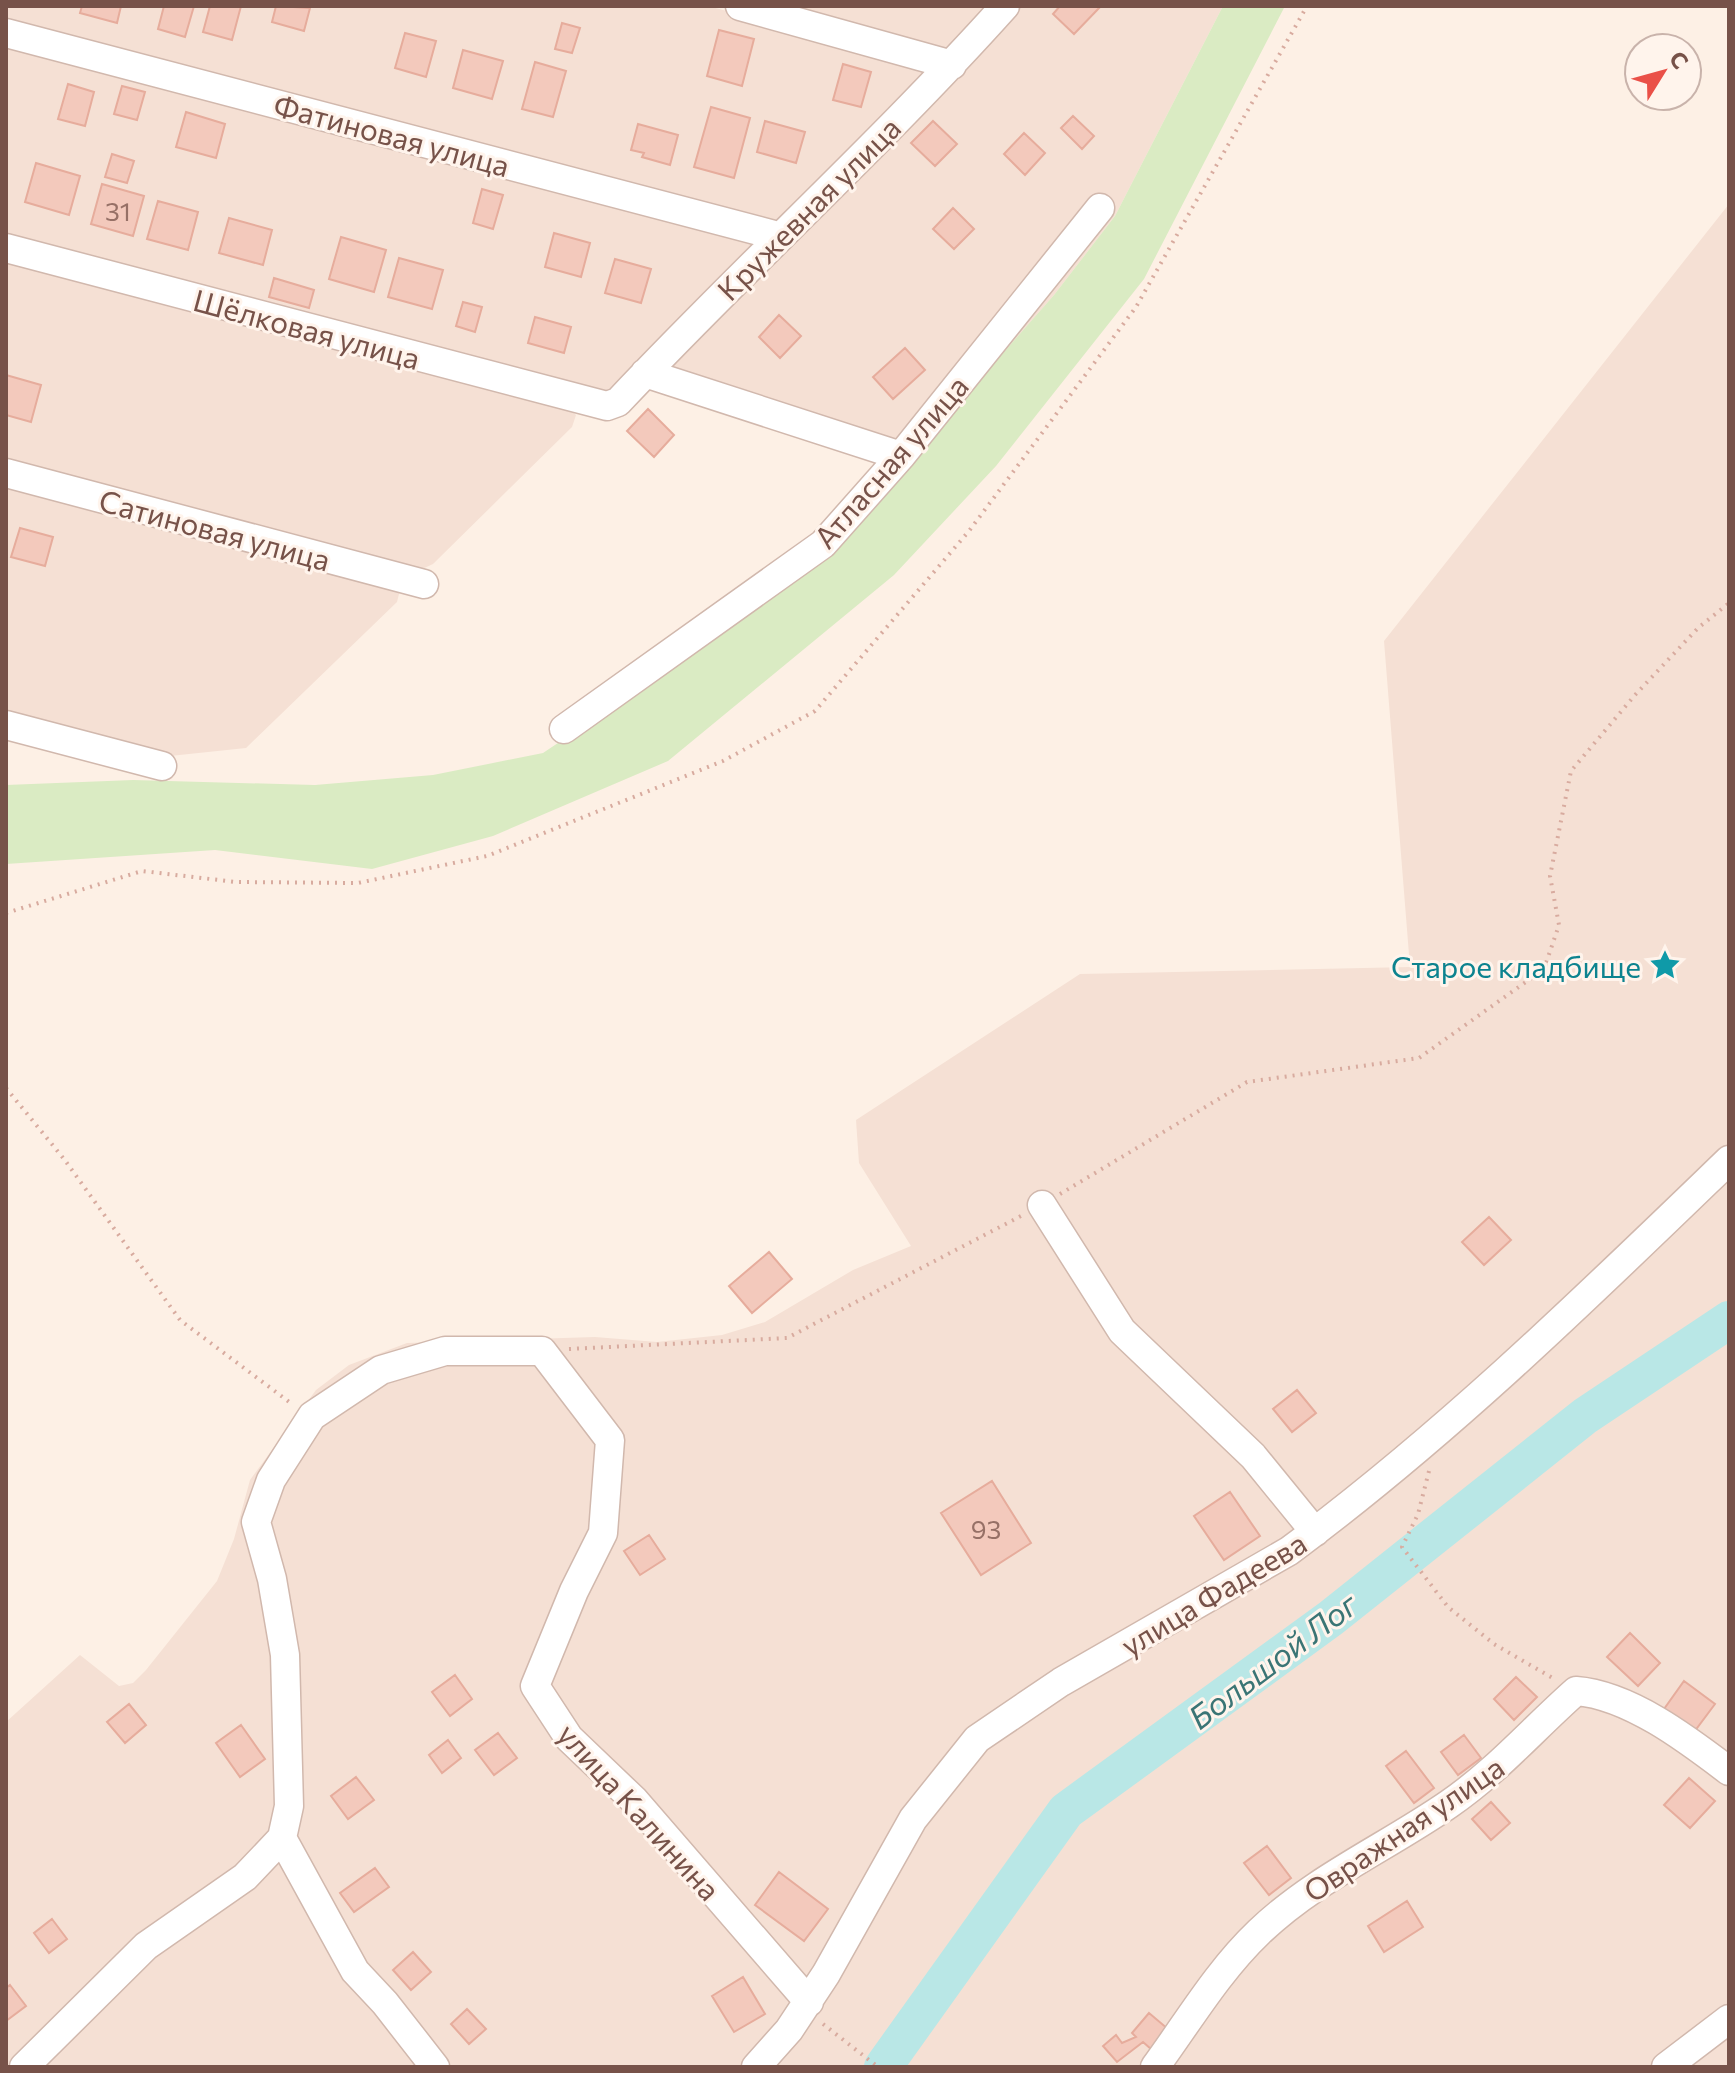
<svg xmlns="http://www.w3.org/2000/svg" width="1735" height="2073" font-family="Commissioner,sans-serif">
<rect width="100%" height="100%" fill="#fdf0e5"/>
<path fill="#f5e0d4" d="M6,6H708L917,62L925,72L924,86L774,224L6,20Z
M758,6H998L948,55Z
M1017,6H1223L1115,216L1054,295L915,454L672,374L667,363Z
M6,38L758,241L610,397L6,245Z
M1729,204V2067H6V1722L80,1655L119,1686L133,1683L146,1670L217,1581L234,1539L250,1480L316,1390L349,1365L407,1343L595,1337L657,1342L722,1335L765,1322L853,1270L911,1246L859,1163L856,1120L1080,974L1410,967L1384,641Z
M6,257L567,406L576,415L572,427L433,564L420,570L6,469Z
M6,482L400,590L397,602L246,748L170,756L6,715Z"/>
<path fill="#daebc3" d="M1223,6H1285L1144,279L996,466L894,575L668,761L493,836L372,869L215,850L6,864V785L133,780L315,785L433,775L543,753L673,666L875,499L1054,295L1115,216Z"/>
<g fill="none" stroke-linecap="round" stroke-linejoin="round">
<path stroke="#b9e7e6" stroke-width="38" d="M883,2067L1066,1811L1331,1618L1585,1416L1729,1320"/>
</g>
<path fill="#f3c9bc" stroke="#e6ac9c" stroke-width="2" d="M82,6H121L117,23L80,13Z
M164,6H194L185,37L158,29Z
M210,6H241L232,40L203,32Z
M276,6L310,8L304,31L272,22Z
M1060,6H1100V7L1074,34L1053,14Z
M562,23L580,28L572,53L555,49Z
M719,30L754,39L742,86L707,76Z
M405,33L436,41L426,77L395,68Z
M463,50L503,61L492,99L453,88Z
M535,62L566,71L553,117L522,109Z
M843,64L871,72L861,107L833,100Z
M68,84L94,92L85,126L58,119Z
M122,86L145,92L137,120L114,114Z
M711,107L750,118L734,178L694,167Z
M186,112L225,124L216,158L176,147Z
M1073,116L1094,136L1082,149L1061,128Z
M765,121L805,132L796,163L757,152Z
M933,121L957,144L935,166L911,143Z
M638,124L678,135L670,165L642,157L644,153L631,150Z
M1024,133L1045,153L1025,175L1004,154Z
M112,154L134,161L127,183L105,177Z
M36,163L80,176L69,215L25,202Z
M102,184L144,196L133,236L91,224Z
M482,189L503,195L493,229L473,223Z
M158,201L198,212L188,250L147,239Z
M953,208L974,229L954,249L933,229Z
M229,218L272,230L263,265L219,253Z
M554,233L590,243L581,277L545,267Z
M341,237L386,250L374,292L329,279Z
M399,258L443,270L432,309L388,297Z
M615,259L651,269L641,303L605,293Z
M274,278L314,290L309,308L269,297Z
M463,302L482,307L475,332L456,326Z
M779,315L801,336L780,358L759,337Z
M535,317L571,327L564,353L528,343Z
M905,348L925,370L893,399L873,377Z
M6,375L41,385L31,422L6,415Z
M648,409L674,435L654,457L627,431Z
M20,528L53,537L45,566L11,557Z
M1489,1217L1511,1240L1484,1265L1462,1242Z
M769,1252L792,1279L752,1313L729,1286Z
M1297,1390L1316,1413L1292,1432L1273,1409Z
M992,1481L1031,1543L981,1575L941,1513Z
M1230,1492L1260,1536L1224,1560L1194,1516Z
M649,1535L665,1559L640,1575L624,1551Z
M1630,1633L1660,1663L1638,1686L1607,1657Z
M455,1675L472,1699L450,1716L432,1692Z
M1516,1677L1537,1697L1514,1720L1494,1699Z
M1684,1681L1715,1704L1694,1732L1664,1709Z
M129,1704L146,1725L125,1743L107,1722Z
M241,1725L265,1759L240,1777L216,1743Z
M498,1733L517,1758L494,1775L475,1750Z
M1464,1735L1481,1758L1458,1775L1441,1752Z
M448,1740L461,1758L442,1773L429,1755Z
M1406,1751L1434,1788L1414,1803L1386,1766Z
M356,1777L374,1800L348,1819L331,1796Z
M1689,1778L1715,1801L1690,1828L1664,1805Z
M1491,1802L1510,1823L1491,1840L1472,1819Z
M1267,1846L1291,1878L1269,1895L1244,1863Z
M375,1868L389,1887L354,1912L340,1893Z
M779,1872L828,1909L804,1941L755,1905Z
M1407,1901L1423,1927L1384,1952L1368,1926Z
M52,1919L67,1939L49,1953L34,1933Z
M413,1952L431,1972L411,1990L393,1970Z
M743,1977L765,2014L734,2032L712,1996Z
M10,1985L26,2006L6,2021V1988Z
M467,2009L486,2029L469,2044L451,2024Z
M1149,2013L1168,2029L1151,2049L1143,2042L1117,2062L1103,2046L1116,2035L1122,2043L1136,2037L1132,2033Z"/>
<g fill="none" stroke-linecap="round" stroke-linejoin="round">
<defs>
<path id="minor" d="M740,6L952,65
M6,33L778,236
M6,248L607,406L618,402C745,267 882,143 1005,6
M645,373L901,456
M6,473L424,584
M6,725L162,766
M564,729L823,544L901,456L1100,208
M1042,1205L1122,1331L1253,1456L1315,1532
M24,2067L146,1946L245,1877L282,1838
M435,2067L385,2003L355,1971L282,1838L289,1806L285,1655L272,1579L256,1522L271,1480L312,1416L381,1370L445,1351H542L610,1440L603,1533L574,1591L535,1686L569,1738L634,1800L809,2002
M756,2067L789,2030L826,1974L913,1819L977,1739L1061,1682L1289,1551C1447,1434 1588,1296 1729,1160
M1155,2067C1188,2022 1218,1971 1259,1932C1314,1879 1387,1847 1449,1804C1497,1771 1533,1729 1576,1691C1629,1695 1687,1739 1729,1771
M1666,2067L1729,2019"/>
</defs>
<use href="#minor" stroke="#d1b8ad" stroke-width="31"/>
<path stroke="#d8ab9f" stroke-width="4" stroke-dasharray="2 6" stroke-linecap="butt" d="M6,913L142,871L236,882L358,883L487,856L723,761L815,711L969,531L1136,307L1307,6
M6,1088L64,1159L180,1320L292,1404
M1060,1194L1247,1082L1419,1058L1544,969L1559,925L1550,876L1571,771L1635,695L1698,628L1729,603
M569,1349L787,1338L1021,1216
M1429,1471L1418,1514L1402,1547L1448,1607L1494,1644L1556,1680
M823,2024L878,2067"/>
<use href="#minor" stroke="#fff" stroke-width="28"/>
</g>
<defs>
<symbol id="sight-bare" viewBox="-9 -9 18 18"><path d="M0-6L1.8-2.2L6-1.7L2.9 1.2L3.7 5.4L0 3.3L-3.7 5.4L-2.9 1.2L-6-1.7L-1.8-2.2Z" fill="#0f9aa8" stroke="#fff4ec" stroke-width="2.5" paint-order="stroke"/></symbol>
</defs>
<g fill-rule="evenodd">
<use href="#sight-bare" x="1643" y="943" width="44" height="44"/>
</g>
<g text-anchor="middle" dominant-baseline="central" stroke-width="6" stroke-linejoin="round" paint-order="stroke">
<g font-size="26" fill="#967066">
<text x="118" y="210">31</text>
<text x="986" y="1528">93</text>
</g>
<g font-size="30" fill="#775249" stroke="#fff4ec">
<text transform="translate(392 134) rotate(15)">Фатиновая улица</text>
<text transform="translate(808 208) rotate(-45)">Кружевная улица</text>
<text transform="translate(307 328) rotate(15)">Шёлковая улица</text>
<text transform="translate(890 461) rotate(-49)">Атласная улица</text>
<text transform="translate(215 529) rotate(15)">Сатиновая улица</text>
<text transform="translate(1213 1593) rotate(-31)">улица Фадеева</text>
<text transform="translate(640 1811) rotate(48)">улица Калинина</text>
<text transform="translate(1403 1828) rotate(-34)">Овражная улица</text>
</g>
<g font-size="30" fill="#0d838f" stroke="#fff4ec" text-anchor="end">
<text x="1641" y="965">Старое кладбище</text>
</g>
<g font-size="32" font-style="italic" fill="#3a7575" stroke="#fff4ec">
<text transform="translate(1272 1660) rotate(-37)">Большой Лог</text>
</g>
</g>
<rect width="1735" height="2073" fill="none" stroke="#775249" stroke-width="16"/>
<g transform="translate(1663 72) rotate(53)"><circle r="38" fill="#fff4ec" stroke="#c9b3ab" stroke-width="2"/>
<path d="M0-6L14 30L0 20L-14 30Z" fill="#ea5048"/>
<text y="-12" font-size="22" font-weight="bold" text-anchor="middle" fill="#775249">С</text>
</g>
</svg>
